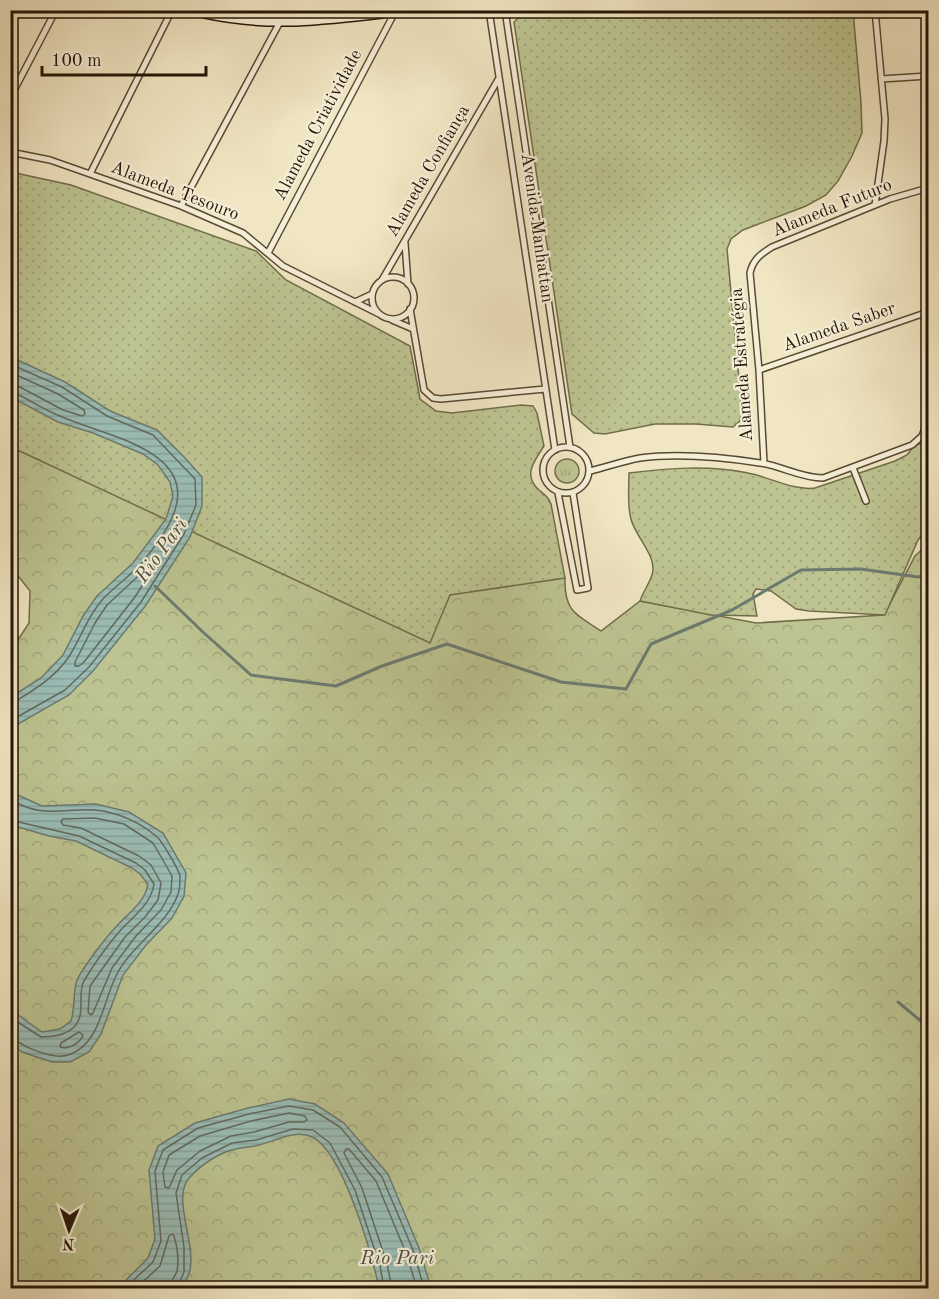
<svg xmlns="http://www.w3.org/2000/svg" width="939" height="1299" font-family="'Old Standard TT',serif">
<defs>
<pattern id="grass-tufts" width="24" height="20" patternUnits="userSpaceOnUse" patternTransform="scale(1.5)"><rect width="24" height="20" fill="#bdc491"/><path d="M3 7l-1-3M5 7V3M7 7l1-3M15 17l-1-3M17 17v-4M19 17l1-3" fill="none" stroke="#a2a87c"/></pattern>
<pattern id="forest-crowns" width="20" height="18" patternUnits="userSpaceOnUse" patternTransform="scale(1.5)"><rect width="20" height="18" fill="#bdc491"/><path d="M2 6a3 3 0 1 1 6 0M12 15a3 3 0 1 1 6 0" fill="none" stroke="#a2a87c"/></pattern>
<pattern id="park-dots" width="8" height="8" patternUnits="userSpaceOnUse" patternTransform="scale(1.5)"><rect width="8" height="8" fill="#bdc491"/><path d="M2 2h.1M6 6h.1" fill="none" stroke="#a2a87c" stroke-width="1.8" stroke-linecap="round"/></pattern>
<pattern id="water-rules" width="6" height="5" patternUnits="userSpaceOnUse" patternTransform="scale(1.5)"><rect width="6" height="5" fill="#9bbeb8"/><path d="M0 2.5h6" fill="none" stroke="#85a39d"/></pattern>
</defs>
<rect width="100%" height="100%" fill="#f1e6c3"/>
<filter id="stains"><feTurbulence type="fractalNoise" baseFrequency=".00333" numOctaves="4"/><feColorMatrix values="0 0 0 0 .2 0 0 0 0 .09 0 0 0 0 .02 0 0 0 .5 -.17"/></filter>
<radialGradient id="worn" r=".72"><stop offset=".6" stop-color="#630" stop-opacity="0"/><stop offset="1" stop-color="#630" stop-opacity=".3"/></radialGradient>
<path fill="url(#grass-tufts)" stroke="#716d4b" stroke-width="1.5" d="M555 471a12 12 0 1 1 24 0a12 12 0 1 1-24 0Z"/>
<path fill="url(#forest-crowns)" stroke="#716d4b" stroke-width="1.5" d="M11,257L506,556L565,578C564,612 576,614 601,631L640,601L756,623L884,615L915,556L928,544V1288H11L10,652L29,623L30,591L11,567Z"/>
<path fill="url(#park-dots)" stroke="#716d4b" stroke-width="1.5" d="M527,10L853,11L861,102L862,133L852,156L838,181L826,195L806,206L743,230L731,239L727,249L742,411L740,421L733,427L696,424H655L605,434L594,433L572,414L514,22Z
M11,172L71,185L256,251L286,280L410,346L420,399L436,411L452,413L521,405L533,406L537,413L544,446C535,460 522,475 539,490C545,495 548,497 551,504L565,578L450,595L430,643L11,447Z
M928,440V528L918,540L885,615L809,611L796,609L771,591L756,589L753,594L757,616L711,615L640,601C643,592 649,584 652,575C658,556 635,537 631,519C627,505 629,487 629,473C668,468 709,465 748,473C770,477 793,491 815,488L895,461L907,455L914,446Z"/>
<path fill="url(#water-rules)" stroke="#6c7b70" stroke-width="1.5" d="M11,357L65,382L110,411L157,430L186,459L202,477V506L190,537L146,605L93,671L69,695L11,728V697L41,678L63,655L83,616L97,596L133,563L166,519L173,496L170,482L158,465L143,454L93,433L58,422L11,397Z
M11,792L42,806L96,804L129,812L163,833L186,873L184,896L172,918L146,945L123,975L101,1034L89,1052L70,1062H52L22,1052L11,1044V1010L42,1032L60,1029L71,1021C75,1009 73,991 77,980C82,969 106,937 115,928C127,914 145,903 148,884L140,874L132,868L76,841L49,836L11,825Z
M11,1080L14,1085L16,1130L11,1187Z
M289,1099L315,1104L344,1123L388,1174L419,1248L431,1288H379C372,1255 343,1151 312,1137C296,1129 275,1141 259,1145C252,1147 244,1147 236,1149C220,1152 202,1164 190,1177C166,1201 211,1264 179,1288H114L120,1286L148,1258L155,1239L149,1170L158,1146L195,1123L248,1108Z"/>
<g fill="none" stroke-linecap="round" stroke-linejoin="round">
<path stroke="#606a5e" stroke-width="1.5" d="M10,364L62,387L107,416L153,435L195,479L196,505L184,534L141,602L89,667L65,690L10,721
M10,372L58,394L84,410L85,414L82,416L63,410L18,386L10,384
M10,392L15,393C30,400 44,410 60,416C103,436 205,450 171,520C166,532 146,559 137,568C126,579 113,588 103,599C87,616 81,639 68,658C55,677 35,689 16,701L10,702
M151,566L152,570L135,597L84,662L79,666H75V662L95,623L107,605L148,567Z
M10,799C41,819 63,808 95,810C117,812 140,822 157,837C162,841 179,870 180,876C180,881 180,890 178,894C168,924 132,945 117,974C103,1000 101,1042 71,1054C57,1060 39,1052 27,1047C21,1044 17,1040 10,1039
M95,818L124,824L153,843L172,876L171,892L161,910L136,936L112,968L93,1013L91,1015L88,1012L90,986L125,937L145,917L158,900L161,883L151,865L139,856L81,828L63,825L61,822L63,819Z
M10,820L79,836L136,863L145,870L154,884C151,905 132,917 119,932C107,946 94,964 84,981C77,993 86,1014 75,1026C67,1035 53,1037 41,1037L10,1017
M79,1032L83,1035C80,1043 69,1050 60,1047L61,1043Z
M289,1113L305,1116L307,1120L304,1122H289L254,1132L231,1136L200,1151L177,1170L169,1188L165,1187L163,1172L169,1155L200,1136L251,1121Z
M125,1288L153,1262L161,1241L155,1171L163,1150L198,1128L249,1114L289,1106L313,1110L340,1127L382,1177L413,1250L424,1288
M136,1288L160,1266L169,1236L172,1234L174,1236C177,1246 179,1260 177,1271C175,1278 170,1280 169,1288
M177,1288L184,1272V1247L176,1193L182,1175L202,1158L232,1143L256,1140L293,1129L313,1130L330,1143L355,1190L380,1266L384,1288
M392,1288L387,1264L362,1188L344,1153L346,1149H349L376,1181L406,1253L417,1288"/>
<path stroke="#6c7b70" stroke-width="3" d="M155,586L204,633L251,675L336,686L382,666L447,644L561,682L626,689L651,644L732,610L801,570L861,569L918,577L928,574
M898,1002L928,1027"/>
<defs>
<path id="lane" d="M489,10L555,450
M505,10L570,447
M875,10L885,119L884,141L875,205
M881,79L928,76
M10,98L56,10
M10,152L50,160L181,206L243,233L283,266L381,315
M90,174L172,10
M181,206L281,20
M405,243L408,284
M268,253L396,10
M372 298a21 21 0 1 1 42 0a21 21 0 1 1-42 0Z
M382,280L499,78
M355,302L372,294
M410,309L424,390L433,398L441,399L545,389
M392,320L413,329
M759,370L928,312
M543 470a23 23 0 1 1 46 0a23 23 0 1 1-46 0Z
M764,463L759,370L750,273C753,259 761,254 772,247L890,199L928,188
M853,468L866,501
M590,471C607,467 623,461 640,458C679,453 721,457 760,463C782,466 801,478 823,478L912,445L922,436L928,421
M558,493L577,590L588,588L573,493"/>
<path id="secondary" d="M205,10C268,24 319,17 382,10"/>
</defs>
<use href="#lane" stroke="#584a34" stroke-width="8"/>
<use href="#secondary" stroke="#251605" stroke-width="18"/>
<use href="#lane" stroke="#f6efd8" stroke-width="5"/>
<use href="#secondary" stroke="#f6efd8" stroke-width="15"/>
</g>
<g text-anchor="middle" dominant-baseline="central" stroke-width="4.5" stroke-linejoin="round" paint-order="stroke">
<g font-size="18" fill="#251605" stroke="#f6efd8">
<text transform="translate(318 125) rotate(-62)">Alameda Criatividade</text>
<text transform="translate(428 171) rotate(-60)">Alameda Confiança</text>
<text transform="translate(175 191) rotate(21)">Alameda Tesouro</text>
<text transform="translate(832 208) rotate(-22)">Alameda Futuro</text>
<text transform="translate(537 228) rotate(82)">Avenida Manhattan</text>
<text transform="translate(839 327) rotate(-19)">Alameda Saber</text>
<text transform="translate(742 365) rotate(-94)">Alameda Estratégia</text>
</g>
<g font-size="20" font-style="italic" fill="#4e5144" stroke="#f6efd8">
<text transform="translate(162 551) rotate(-54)">Rio Pari</text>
<text x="397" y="1259">Rio Pari</text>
</g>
</g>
<rect width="939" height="1299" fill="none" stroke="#f1e6c3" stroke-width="36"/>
<rect x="12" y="12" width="915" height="1275" fill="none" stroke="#251605" stroke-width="3"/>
<rect x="18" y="18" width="903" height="1263" fill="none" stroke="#251605" stroke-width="1.5"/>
<g transform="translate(69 1230) rotate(182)" stroke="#f6efd8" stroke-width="4.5" paint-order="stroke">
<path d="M0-4.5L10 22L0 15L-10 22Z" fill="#251605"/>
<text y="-9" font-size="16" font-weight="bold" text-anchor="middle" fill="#251605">N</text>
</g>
<path d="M42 66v9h164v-9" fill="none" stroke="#251605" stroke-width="3"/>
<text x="51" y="66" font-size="18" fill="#251605" stroke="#f6efd8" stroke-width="4.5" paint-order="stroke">100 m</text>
<rect width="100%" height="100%" filter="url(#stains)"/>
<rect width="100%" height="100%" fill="url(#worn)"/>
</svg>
